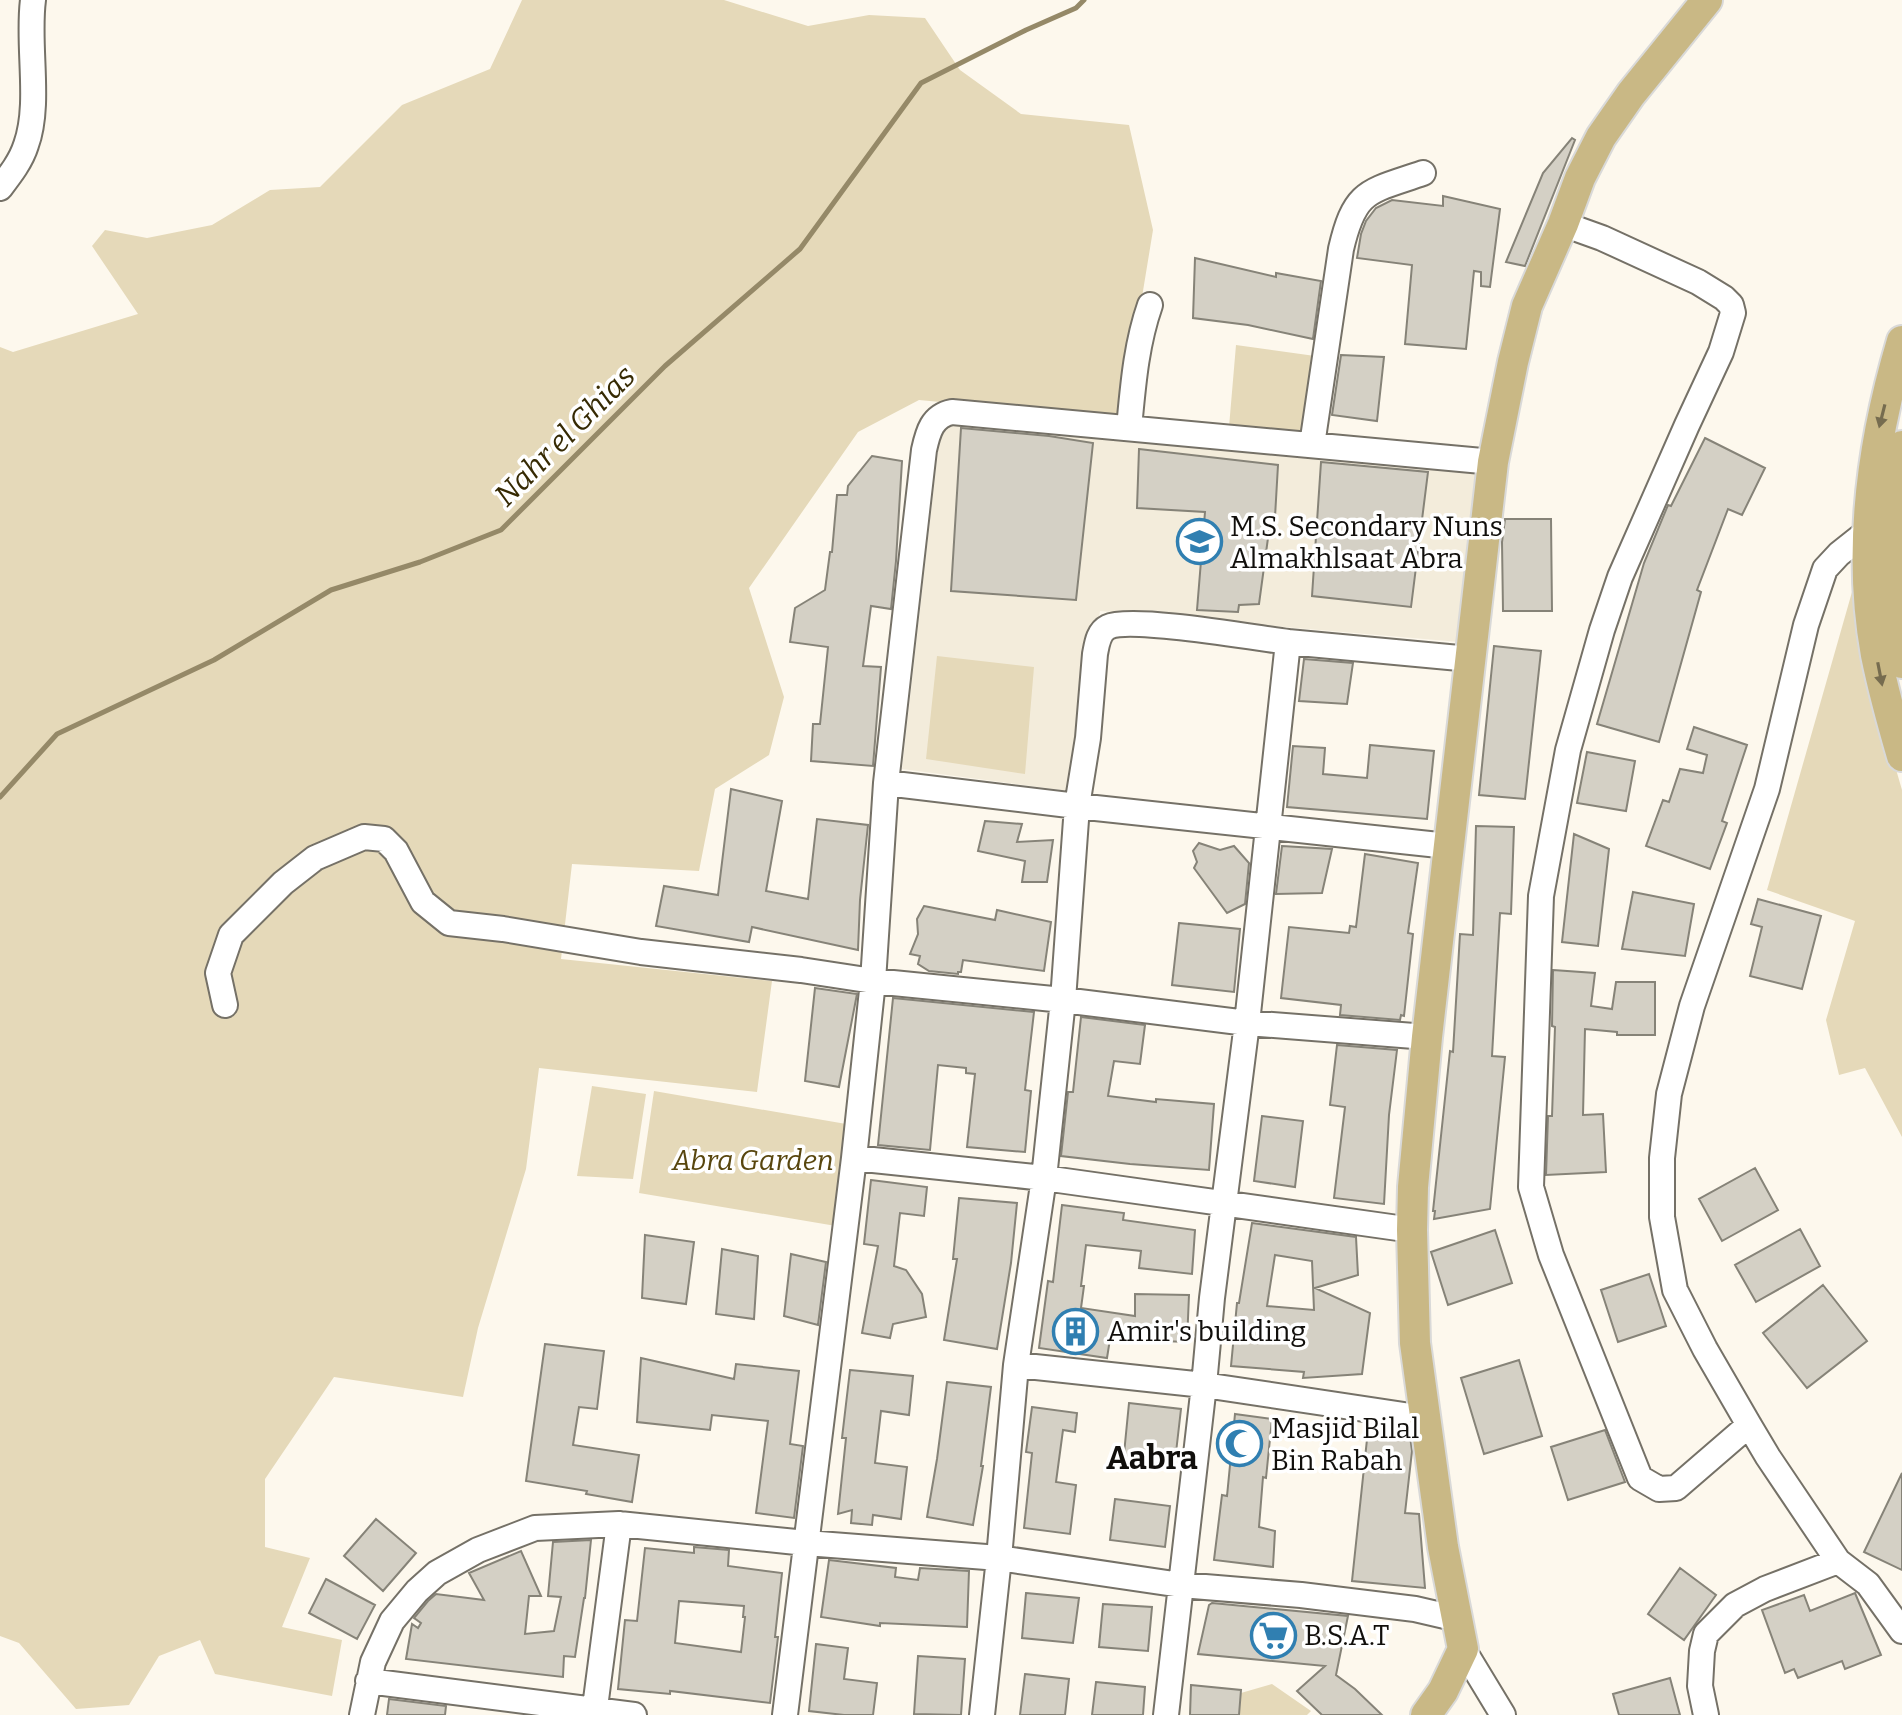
<svg xmlns="http://www.w3.org/2000/svg" width="1902" height="1715" font-family="Bitter,serif">
<rect width="100%" height="100%" fill="#fdf8ed"/>
<path fill="#f3ecdb" d="M941,424L1478,472L1459,642L1100,611L1069,791L902,769Z"/>
<path fill="#e5d9b9" d="M522,0H724L808,26L869,15L925,18L960,70L1021,114L1129,125L1153,230L1122,419L919,400L858,432L749,588L784,697L769,755L715,789L699,871L572,864L561,959L772,981L757,1092L539,1068L526,1169L478,1328L463,1397L334,1377L265,1479V1547L310,1558L282,1627L342,1640L332,1696L215,1674L200,1640L159,1656L129,1705L76,1709L19,1643L0,1636V347L13,352L138,314L92,246L105,230L147,238L212,225L270,190L320,187L402,105L490,69Z
M1236,345L1315,356L1302,432L1229,427Z
M1860,587L1877,704L1902,790V1137L1865,1068L1839,1075L1826,1020L1855,921L1767,890L1852,592Z
M937,656L1034,667L1025,774L926,759Z
M592,1086L646,1094L633,1179L577,1176Z
M654,1091L852,1125L836,1226L639,1193Z
M1272,1684L1311,1711L1307,1715H1239L1241,1693Z"/>
<g fill="none" stroke-linecap="round" stroke-linejoin="round">
<path stroke="#958968" stroke-width="5" d="M0,797L57,734L214,660L331,590L420,562L501,530L665,366L800,249L921,83L1026,30L1076,8L1084,0"/>
</g>
<path fill="#d4d0c5" stroke="#868378" stroke-width="2" fill-rule="evenodd" d="M1572,138L1575,140L1525,266L1506,262L1543,173Z
M1443,196L1500,209L1490,287L1481,286V272L1474,271L1466,349L1405,344L1412,265L1357,258L1361,234L1366,221L1376,208L1392,200L1443,206Z
M1195,258L1276,277V273L1321,281L1313,339L1248,325L1193,318Z
M1341,355L1384,357L1377,421L1332,415Z
M961,428L1049,436L1093,443L1076,600L951,591Z
M1705,438L1765,468L1742,515L1728,509L1697,590L1701,592L1659,742L1597,724L1644,563L1668,505L1671,506Z
M1139,449L1278,465L1275,517L1271,516L1259,604L1239,605L1238,612L1197,610L1205,512L1137,508Z
M872,456L902,461L896,561L891,609L871,606L863,666L881,667L873,766L811,761L813,724H820L828,647L790,642L795,608L825,590L830,552H832L837,495H847L848,486Z
M1321,462L1428,472L1411,607L1312,596Z
M1505,519H1551L1552,611H1503L1502,542Z
M1494,646L1541,651L1525,799L1479,795Z
M1304,659L1353,663L1347,704L1299,701Z
M1694,727L1747,745L1722,821L1727,823L1710,869L1646,846L1663,800L1669,802L1680,769L1703,773L1707,755L1687,749Z
M1370,745L1434,751L1427,819L1287,807L1293,746L1325,748L1323,774L1367,778Z
M1587,752L1635,761L1626,811L1577,803Z
M731,789L782,801L766,891L808,899L817,819L868,825L860,900L858,950L752,927L749,942L656,926L664,886L718,895Z
M985,821L1022,824L1017,842L1053,840L1047,882H1022L1025,861L978,851Z
M1476,826L1514,827L1511,914L1500,913L1492,1056L1505,1057L1490,1209L1434,1219L1435,1211H1433L1450,1051L1453,1052L1460,934L1473,935Z
M1574,834L1609,849L1598,946L1562,942Z
M1199,843L1220,850L1234,846L1249,863L1245,904L1227,913L1194,868L1197,862L1193,851Z
M1282,846L1332,849L1322,893L1276,894Z
M1365,854L1418,863L1408,933L1413,934L1404,1016L1401,1015L1400,1020L1340,1015L1341,1005L1281,998L1289,927L1349,933L1350,926L1356,927Z
M1633,892L1694,904L1685,956L1622,949Z
M1758,899L1821,916L1802,989L1750,976L1762,927L1751,924Z
M924,906L995,920L997,910L1051,922L1044,971L963,960L961,972H958V974L929,971L918,964L920,956L910,954L918,934L917,919Z
M1179,923L1240,929L1234,992L1172,985Z
M1553,970L1595,973L1591,1006L1612,1009L1616,982H1655V1035H1617V1032L1585,1029L1583,1115L1603,1114L1606,1172L1546,1175L1548,1116H1552L1555,1027L1552,1026Z
M815,988L857,994L839,1087L805,1081Z
M893,998L1034,1012L1025,1090L1031,1091L1025,1152L967,1147L975,1074L966,1073V1068L938,1065L930,1150L878,1145Z
M1081,1017L1145,1025L1140,1064L1114,1061L1108,1096L1156,1102V1099L1214,1104L1209,1170L1130,1164L1061,1156L1068,1092H1073Z
M1337,1045L1397,1050L1389,1115L1384,1204L1334,1198L1345,1107L1330,1105Z
M1262,1116L1303,1121L1295,1187L1254,1181Z
M1755,1168L1778,1210L1722,1241L1699,1199Z
M871,1180L927,1187L924,1216L900,1213L894,1266L906,1270L922,1294L926,1317L893,1324L890,1338L862,1333L878,1246L864,1244Z
M959,1198L1017,1203L1011,1263L997,1349L944,1340L957,1259H953Z
M1062,1205L1124,1213L1123,1220L1195,1230L1192,1274L1139,1268L1141,1251L1086,1245L1081,1286H1084L1081,1308L1135,1316V1294L1189,1295L1187,1342L1110,1339L1107,1358L1039,1348L1048,1281L1053,1282Z
M1252,1223L1356,1237L1358,1275L1315,1288L1370,1313L1362,1374L1303,1378L1304,1372L1231,1366L1237,1303H1239ZM1275,1255L1312,1261L1314,1310L1267,1306Z
M1800,1229L1820,1266L1756,1302L1735,1265Z
M1495,1230L1512,1283L1448,1305L1431,1252Z
M645,1235L694,1242L686,1304L642,1298Z
M722,1249L758,1256L754,1319L716,1314Z
M791,1254L826,1262L818,1325L784,1316Z
M1649,1274L1666,1326L1618,1342L1601,1290Z
M1823,1285L1867,1341L1807,1388L1763,1333Z
M545,1344L604,1351L597,1409L579,1407L573,1445L639,1455L632,1502L586,1494L587,1491L526,1481Z
M641,1358L734,1379L736,1364L799,1371L790,1444L803,1446L794,1518L756,1513L768,1421L712,1415L710,1430L637,1422Z
M1519,1360L1542,1436L1484,1454L1461,1378Z
M850,1370L913,1376L909,1415L881,1411L875,1463L907,1467L901,1519L873,1515L872,1525L851,1523L852,1510L838,1514L846,1438H842Z
M947,1382L991,1387L981,1466H983L973,1525L927,1517L937,1459Z
M1129,1403L1181,1409L1174,1470L1123,1464Z
M1032,1407L1077,1413L1075,1432L1063,1430L1056,1482L1076,1485L1070,1534L1024,1528L1032,1453L1026,1452Z
M1235,1414L1272,1419L1266,1478L1263,1477L1259,1527L1275,1531L1273,1567L1214,1560L1222,1495L1227,1496Z
M1368,1430L1410,1436L1412,1451L1405,1513L1419,1514L1425,1588L1352,1581Z
M1605,1430L1625,1482L1568,1500L1551,1447Z
M1902,1473V1570L1864,1552Z
M1115,1499L1170,1506L1165,1547L1110,1540Z
M376,1519L416,1553L383,1591L344,1556Z
M591,1540L585,1598H584L575,1657L564,1656L563,1677L406,1659L412,1624L418,1628L421,1623L414,1618L428,1601L436,1594L484,1600L469,1573L521,1551L541,1596H529L525,1634L554,1631L561,1597L548,1596L553,1542Z
M694,1547L729,1550L728,1566L782,1573L775,1637H778L770,1703L670,1691V1694L618,1689L625,1620L637,1621L645,1548L694,1553ZM679,1601L744,1606L743,1617H745L741,1652L675,1643Z
M829,1560L896,1568L895,1577L918,1580L920,1568L969,1571L967,1627L880,1623V1626L821,1617Z
M1680,1568L1716,1595L1684,1640L1648,1614Z
M326,1579L375,1605L357,1639L309,1613Z
M1026,1593L1079,1598L1073,1643L1022,1638Z
M1855,1593L1881,1655L1845,1669L1842,1661L1798,1678L1794,1669L1785,1673L1762,1610L1804,1595L1810,1611Z
M1212,1603L1348,1616L1336,1675L1355,1689L1382,1715H1322L1297,1691L1325,1666L1198,1654L1209,1605Z
M1103,1604L1152,1607L1148,1651L1099,1647Z
M816,1644L848,1648L844,1679L877,1683L873,1715H844L809,1711Z
M918,1656L965,1659L961,1715L914,1714Z
M1025,1674L1069,1679L1065,1715H1020Z
M1670,1678L1680,1715H1619L1613,1694Z
M1096,1682L1145,1687L1143,1715H1092Z
M1191,1685L1241,1690L1239,1715H1190Z
M389,1699L446,1706L445,1715H387Z"/>
<g fill="none" stroke-linecap="round" stroke-linejoin="round">
<defs>
<path id="minor" d="M0,188C10,175 21,161 26,145C41,104 27,45 33,0
M1563,224L1602,238L1698,282L1724,298L1731,305L1733,313L1721,352L1687,425L1620,577L1602,630L1568,750L1541,896L1531,1187L1551,1255L1640,1478L1659,1489L1676,1488L1749,1425
M1129,428C1133,386 1136,345 1150,305
M1312,445L1341,249C1355,189 1368,192 1423,173
M1868,531L1839,554L1825,569L1806,625L1767,789L1692,1006L1669,1094L1662,1158V1217L1675,1290L1705,1349L1749,1425L1768,1457L1838,1561L1868,1584L1902,1631
M886,783L1077,806L1448,846
M225,1005L218,973L231,935L283,883L315,858L364,837L384,839L396,851L423,902L449,923L503,929L641,952L801,970L873,981L1063,1000L1247,1023L1427,1037
M854,1158L1044,1178L1412,1230
M1016,1365L1204,1385L1424,1418
M1463,1649L1503,1715
M368,1681L634,1715
M362,1715L373,1662L392,1621L417,1591L437,1573L478,1550L535,1528L619,1524L806,1543L999,1558L1181,1585L1301,1595L1415,1609L1458,1619
M594,1715L619,1524
M785,1715L854,1158L873,981L886,783L924,450C928,432 932,416 952,412L1493,462
M982,1715L999,1558L1016,1365L1044,1178L1063,1000L1077,806L1088,738L1095,654C1097,644 1098,632 1108,627C1131,616 1256,638 1288,642
M1166,1715L1204,1385L1212,1298L1247,1023L1288,642L1470,659
M1706,1715L1700,1686L1702,1651L1706,1634L1735,1605L1765,1589L1838,1561"/>
<path id="major" d="M1902,341C1872,442 1857,550 1876,655C1883,689 1892,722 1902,756
M1902,446C1892,517 1885,592 1902,663
M1426,1715L1443,1691L1463,1649L1443,1547L1415,1343L1412,1230L1413,1187L1427,1037L1493,462L1513,362L1527,306L1563,224L1580,178L1601,137L1631,94L1707,0"/>
</defs>
<use href="#minor" stroke="#757167" stroke-width="28"/>
<use href="#major" stroke="#d9d9d8" stroke-width="34"/>
<use href="#minor" stroke="#fff" stroke-width="24"/>
<use href="#major" stroke="#c9b885" stroke-width="30"/>
</g>
<defs><path id="oneway-solid" d="M-6-.8H1V-3.2L6.5 0L1 3.2V.8H-6Z" transform="scale(2)"/></defs>
<g fill="#766c4f">
<use href="#oneway-solid" transform="translate(1882 416) rotate(104)"/>
<use href="#oneway-solid" transform="translate(1880 674) rotate(79)"/>
</g>
<defs>
<symbol id="school-ring" viewBox="-11 -11 22 22"><circle r="9.5" fill="#fff" stroke="#307fb1" stroke-width="1.5"/><path d="M0-5L7-2L0 1L-7-2ZM-4 1L0 2.5L4 1V4Q0 6-4 4Z" fill="#307fb1"/></symbol>
<symbol id="building-ring" viewBox="-11 -11 22 22"><circle r="9.5" fill="#fff" stroke="#307fb1" stroke-width="1.5"/><path d="M-4-6H4V6H1V3H-1V6H-4ZM-2.5-4.3h1.7v1.8h-1.7ZM.8-4.3h1.7v1.8H.8ZM-2.5-1h1.7V.8h-1.7ZM.8-1h1.7V.8H.8Z" fill="#307fb1"/></symbol>
<symbol id="mosque-ring" viewBox="-11 -11 22 22"><circle r="9.5" fill="#fff" stroke="#307fb1" stroke-width="1.5"/><path d="M3.5-4.9A6 6 0 1 0 3.5 4.9A5 5 0 1 1 3.5-4.9Z" fill="#307fb1"/></symbol>
<symbol id="supermarket-ring" viewBox="-11 -11 22 22"><circle r="9.5" fill="#fff" stroke="#307fb1" stroke-width="1.5"/><path d="M-6-5.5h2.5l.6 2H6L4.5 2H-2.5L-4.4-4H-6ZM-1.5 3.2a1.3 1.3 0 1 0 .1 0ZM3 3.2a1.3 1.3 0 1 0 .1 0Z" fill="#307fb1"/></symbol>
</defs>
<g fill-rule="evenodd">
<use href="#school-ring" x="1174" y="516" width="51" height="51"/>
<use href="#building-ring" x="1050" y="1306" width="51" height="51"/>
<use href="#mosque-ring" x="1214" y="1418" width="51" height="51"/>
<use href="#supermarket-ring" x="1248" y="1610" width="51" height="51"/>
</g>
<g text-anchor="middle" dominant-baseline="central" stroke-width="7" stroke-linejoin="round" paint-order="stroke">
<g font-size="28" fill="#110f0c" stroke="#fff" text-anchor="start">
<text x="1230" y="526">M.S. Secondary Nuns<tspan x="1230" dy="32">Almakhlsaat Abra</tspan></text>
<text x="1107" y="1331">Amir's building</text>
<text x="1271" y="1428">Masjid Bilal<tspan x="1271" dy="32">Bin Rabah</tspan></text>
<text x="1304" y="1635">B.S.A.T</text>
</g>
<g font-size="28" font-style="italic" fill="#58460e" stroke="#fff">
<text x="753" y="1160">Abra Garden</text>
</g>
<g font-size="30" font-style="italic" fill="#362a03" stroke="#fff">
<text transform="translate(565 436) rotate(-45)">Nahr el Ghias</text>
</g>
<g font-size="32" font-weight="bold" fill="#110f0c" stroke="#fff">
<text x="1152" y="1458">Aabra</text>
</g>
</g>
</svg>
